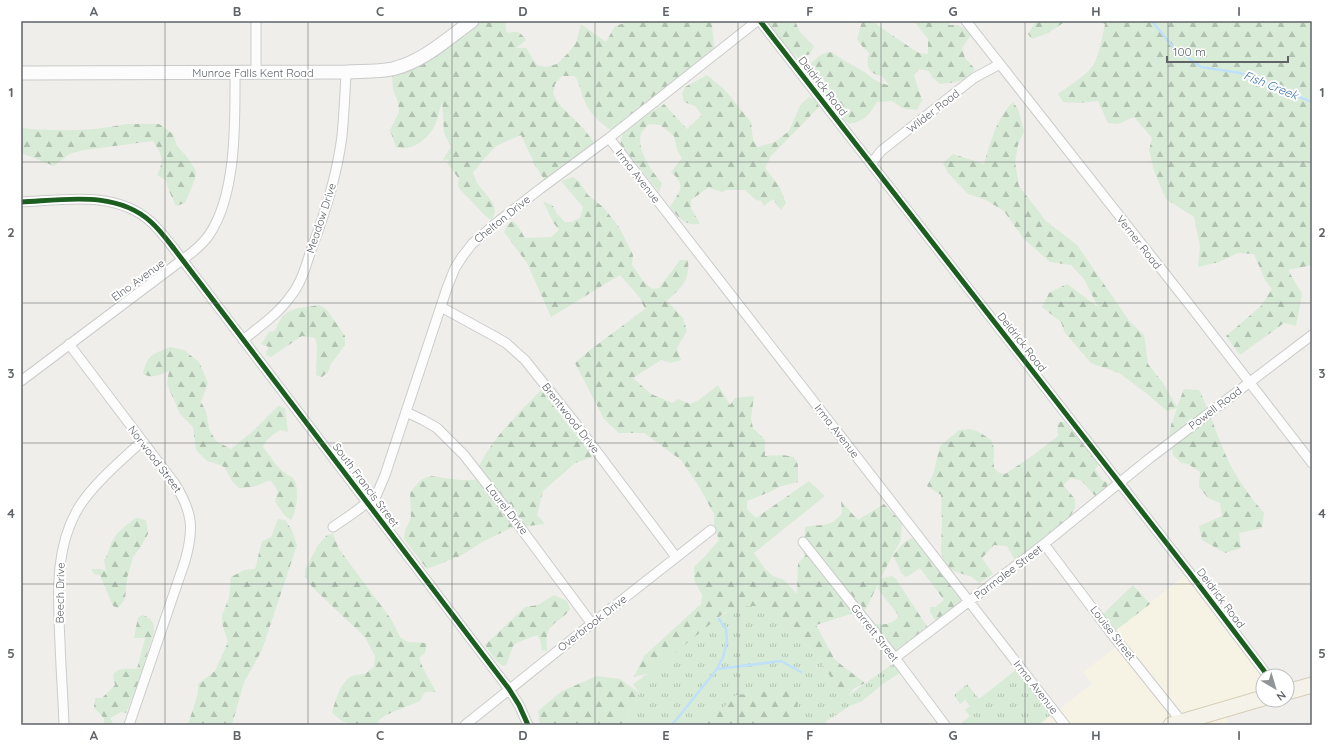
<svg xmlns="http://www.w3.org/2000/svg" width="1333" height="746" font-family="Quicksand,sans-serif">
<defs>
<pattern id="grass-tufts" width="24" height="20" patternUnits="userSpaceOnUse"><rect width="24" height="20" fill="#d8ebd6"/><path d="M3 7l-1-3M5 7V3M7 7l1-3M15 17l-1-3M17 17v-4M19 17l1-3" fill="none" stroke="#b2c2b1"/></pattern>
<pattern id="forest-firs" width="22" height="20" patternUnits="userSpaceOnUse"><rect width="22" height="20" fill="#d8ebd6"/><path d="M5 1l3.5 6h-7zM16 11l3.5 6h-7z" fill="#b2c2b1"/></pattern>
</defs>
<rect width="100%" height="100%" fill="#efeeea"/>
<path fill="#f7f3e4" d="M1189,572L1263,676V699L1224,710L1229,725H1039L1092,684L1083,672L1120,644L1111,633Z"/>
<path fill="url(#grass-tufts)" d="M740,605L755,606L764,608L788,620L804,643L819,658L827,672L846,697L897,661L904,670L883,684L862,701L850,706L825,722L826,725H629L626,712L633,708L639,693L633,684C670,660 700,625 740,605Z
M1017,669L1052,714L1038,725H959L970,716L965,710L970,706L965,700L960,704L954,695L967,684L979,699Z"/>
<path fill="url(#forest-firs)" d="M481,21H505L506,31L509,33C517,30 521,33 526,40L516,48H526L537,65L546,67L557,64L569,52L576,43L581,24L606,42L615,26L632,21H713L712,26L715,54L614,133C604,125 592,117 586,104C581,95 581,86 575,76H562L555,84L553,94L559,104L583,128L597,146L547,184L536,167L521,135L496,146L482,161L473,173L477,183L493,203L495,211L492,220C484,216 481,211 475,205C469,198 463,194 458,186L459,179L447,163L449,161L447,159L444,161L443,159L451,147L444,133L442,101C440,107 439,114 437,120C432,136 413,153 396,147L390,130L399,112L398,102L393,90L392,73L460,36Z
M768,21H795L800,32L814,46L810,54L798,58L784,45Z
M862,21H873L880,27L914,50L919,53L928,54V39L914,21H950L949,25H958L970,32V36L962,48L965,58L975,69C964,83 957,82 940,84L932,77L929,71L920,69L914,75L922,100L917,110L902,108L892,101L877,102C868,116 866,120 849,124C834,111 824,92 808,79L811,71V63L822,54L831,52C841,59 851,64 861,70C871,76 877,84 889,85L882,76C869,74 865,66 869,53L862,46L857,39Z
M1036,21H1068L1063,23L1048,33L1032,39L1028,34Z
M1098,21H1312V265L1288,270L1302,294L1296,326L1284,323L1240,355L1226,336L1261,306L1272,289L1265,280L1254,254L1238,253L1219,262L1198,267L1200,246L1194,217L1166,199L1154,171L1149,150L1152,138L1134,117L1118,124L1108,123L1098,101L1078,103L1063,102L1058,94C1068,87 1088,74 1094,64C1100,52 1102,37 1105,24Z
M707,75L725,90L751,122L753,140L758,147L775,142L789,131L801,104L809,97L816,101L819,107L771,156L765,168L779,186L786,203L781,210L773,199L764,206L761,201L756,200L745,190H726L723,192L712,189L709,187L691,200V208L700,224C686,226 678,218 670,207C679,191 688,187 671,172L682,158L677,150L674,136L660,125L649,124C646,127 642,131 641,134C636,149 652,172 662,183L659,192L641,170L637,164L620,145L623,132L645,116L664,104L687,129L702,115L695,106L684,102L682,93L685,87Z
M1013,102L1018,109L1024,131L1018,145L1015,162L1019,186L1046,221L1077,245L1130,322L1144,335L1148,364L1163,383L1177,407L1184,389L1199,390C1213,417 1220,449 1236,475C1244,489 1254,501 1264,513L1262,528L1239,533L1241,548L1225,553L1202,540L1199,526L1222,516L1220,503L1208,498L1199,487L1200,472L1188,464L1181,463L1173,455L1169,438L1171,425L1177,408L1167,411L1146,393L1119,373L1091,363L1065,333L1061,322L1042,307L1049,293L1067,284L1098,307L1084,279L1071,265L1050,262L1023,238L1004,211L986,200L968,194L948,173L943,163L953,154L984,164C991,141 996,119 1013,102Z
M126,124H159L173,134L177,146L187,157L196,171L195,179L185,203L176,206L169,191L166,180L157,175C165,160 162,155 153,141L84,150L69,154L54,166L21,153V128C32,129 44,130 55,130C79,131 103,129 126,124Z
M573,177L579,181L588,195L604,208L619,227L633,255L632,265L644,282L652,289L659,288L680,260H688C690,282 681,287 667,301L683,318L687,331L677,348L681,360L671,363L661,360L633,378L651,394L673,403L678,399L690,404L699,400L718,385L730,405L735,398L754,396L751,418L753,428L765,440V456L783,455L794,457L798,465V482L781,486L772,491L747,501V509L756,518L809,481L825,496L754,553L765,569L773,576L784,580L797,594L798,564L804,557L805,527C824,523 829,529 842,513L841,501L858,520L884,504L902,523L901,540L880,579L892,576L896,579L928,628L896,654L877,631L876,624C886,625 892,624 899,616L878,589V584L866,609L816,625L835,660L865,683L853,689L846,698L827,672L819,658L804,643L788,620L776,614L755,606H740L724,613L650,673L634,677L644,656L701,604L702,595L694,580V567L706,555L719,540L714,527V514L698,485L681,460L644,433H619L604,419L575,363L590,350L645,309L640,298L620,275L551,317L527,263L504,232L507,225L513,221L517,225L525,238L551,237L559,230L553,222L543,201L553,206L557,214L565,222H571L580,218L583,207L561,181Z
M319,305L327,310L345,336V345L331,364L328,372L322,377L316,375L317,345L315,338L302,336L271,357L266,355L267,350L269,347L261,344L269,332L275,331C285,305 295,310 319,305Z
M170,347L184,350L199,362L208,383L201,402L206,411L209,429L216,441L231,449L252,432L278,406L285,408L288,432L281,430C273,434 267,438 263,447C269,454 274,463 280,469C284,473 289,475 293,478C300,486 297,512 291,520L285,516L275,502L278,491L271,481C265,481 263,483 259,485C253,487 245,488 239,488L232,481L225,468L221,465L207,461L196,450L193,427L180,414L167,384L169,371C159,375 153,379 143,374C147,355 153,354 170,347Z
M541,390L593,457L575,463L543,491L537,515L545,524L511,528L484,541L460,556L427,569L404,539L405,531L411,518L410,492L421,480L430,476L460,480H474C485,443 516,417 541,390Z
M1059,422H1064L1100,464L1095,469L1102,480L1108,483L1107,489L1096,497L1082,481L1071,478L1063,485L1075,499V508L1071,515L1070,519L1016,562L1007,546L994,545L982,558L993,574L979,583L972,577L951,570L945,564L941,551L942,523L941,495L927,486L933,475L940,446L959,430L970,429L979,432L991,440C992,443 994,447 994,450C994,461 990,473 1005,474L1032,456L1058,436L1057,425Z
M136,518L146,520L148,534L140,548L133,557L127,578L125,599L118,608L113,606L100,575L94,574L91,569H100L106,571L104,560C109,554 109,546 113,540C118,531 127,524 136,518Z
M278,519L285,520L292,530L297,545L262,650L244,682L233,721L231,725H188L198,693V684L215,671L228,642L222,623V615L229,598L231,577L244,570L255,569L262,541L271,537Z
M333,534L339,549L391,619L400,637L408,642L427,643L425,653L419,658L423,668L436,692H425L420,701L386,715L380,719L376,725C356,725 346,728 332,712C336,700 340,682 352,676C356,674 361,675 365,674L374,666L375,656L365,637L313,588L305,577V570L318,545L327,535Z
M916,537L969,601L938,625L930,612V607H935L944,600L920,568L910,575L906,577L902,574L893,556C899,548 905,539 916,537Z
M1133,585L1150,604L1115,631L1102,615Z
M554,595L567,601L570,609C565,617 557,620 551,627C545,632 547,644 547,651L542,650L540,639L537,635L516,643L513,646L506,665L503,666L497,662L485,645L525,607L538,605Z
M143,615C152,619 154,622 154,632L137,686L126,713L121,712L110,718L114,725H104V718L94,708L95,698H102L115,685L113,675C118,667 128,669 137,669L145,638H134L138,617Z
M597,676L620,679L639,693L633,708L626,712L629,725H540L538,711L562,691Z
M785,689C792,691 795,698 798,703L795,715L787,720L782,717L751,725H702C704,711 712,714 721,709C727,705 731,700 735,695C752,695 769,689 785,689Z"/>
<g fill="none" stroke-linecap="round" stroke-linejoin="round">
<path stroke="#bfe0f9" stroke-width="2.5" d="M1152,21L1173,47L1201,67L1240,73L1312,102
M717,669L781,661L801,672
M672,725L717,669L723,657L727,641L726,629L719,619"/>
<defs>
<path id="street" d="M760,21L1189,572L1268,676
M966,21L1192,308L1312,463
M256,72V21
M609,138L1065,725
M871,164L881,151L974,78L1000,64
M21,202C64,200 116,190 151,222C160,230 168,241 175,250L509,689L519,705L528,725
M441,307L494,336L506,343L525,360L576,424L676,557
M243,340C259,327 278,314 290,297C301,284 306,266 311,250C325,214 337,175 342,136C344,115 345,94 346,72
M69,344L175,484C193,513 194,529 185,561L129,725
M21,381L182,260C192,253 202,245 209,235C237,194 235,121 235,73
M406,412L423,420L437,428L464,455L517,523L592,624
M371,508L385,475L447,288L455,268L462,257L472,244L495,224L540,189L609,138L757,21
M333,527L352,514L367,503
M803,542L895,658L945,725
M1044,544L1111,633L1182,722
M895,658L1044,544L1150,458L1312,335
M64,725C63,698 61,670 60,643C58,597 54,548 79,507C94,483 121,461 142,441
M465,725L585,629L711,530"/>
<path id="secondary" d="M21,73L346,72C361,71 377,72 392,69C423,62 447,39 472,21"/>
<path id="primary" d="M1287,692L1312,685
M1171,725L1263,698"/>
</defs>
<use href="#street" stroke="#cbcccc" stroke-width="11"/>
<use href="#secondary" stroke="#cacacb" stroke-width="15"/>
<use href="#primary" stroke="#d7ceb8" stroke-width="17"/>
<use href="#street" stroke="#fdfcfc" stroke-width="9"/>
<use href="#secondary" stroke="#fdfcfc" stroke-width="13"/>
<use href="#primary" stroke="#f4f2e9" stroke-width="15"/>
<defs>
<path id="cycleway" d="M760,21L1189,572L1268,676
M21,202C64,200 116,190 151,222C160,230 168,241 175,250L509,689L519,705L528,725"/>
</defs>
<use href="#cycleway" stroke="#fff" stroke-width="8"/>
<use href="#cycleway" stroke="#1b5e20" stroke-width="5"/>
</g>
<path fill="none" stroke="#5f6368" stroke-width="1" stroke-opacity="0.55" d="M165,21V725M308,21V725M452,21V725M595,21V725M738,21V725M881,21V725M1025,21V725M1168,21V725M21,162H1312M21,303H1312M21,443H1312M21,584H1312"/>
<g text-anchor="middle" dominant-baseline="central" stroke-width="4" stroke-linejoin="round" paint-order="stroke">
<g font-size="11" fill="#5f6368" stroke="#fff">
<text x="253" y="73">Munroe Falls Kent Road</text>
<text transform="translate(823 86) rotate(52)">Deidrick Road</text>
<text transform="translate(933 111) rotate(-38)">Wilder Road</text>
<text transform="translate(638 176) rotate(52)">Irma Avenue</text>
<text transform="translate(321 218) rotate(-72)">Meadow Drive</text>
<text transform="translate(502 219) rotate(-39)">Chelton Drive</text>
<text transform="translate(1139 242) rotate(52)">Verner Road</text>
<text transform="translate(138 280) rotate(-36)">Elno Avenue</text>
<text transform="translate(1022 342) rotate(52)">Deidrick Road</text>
<text transform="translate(1215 408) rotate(-37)">Powell Road</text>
<text transform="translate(571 418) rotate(52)">Brentwood Drive</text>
<text transform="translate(837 431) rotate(52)">Irma Avenue</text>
<text transform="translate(155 459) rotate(53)">Norwood Street</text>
<text transform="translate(366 485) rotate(53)">South Francis Street</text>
<text transform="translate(507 509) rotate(52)">Laurel Drive</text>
<text transform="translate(1008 572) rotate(-37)">Parmalee Street</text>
<text transform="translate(60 593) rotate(-89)">Beech Drive</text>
<text transform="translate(1221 598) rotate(53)">Deidrick Road</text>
<text transform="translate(592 623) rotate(-38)">Overbrook Drive</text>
<text transform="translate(875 633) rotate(52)">Garrett Street</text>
<text transform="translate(1113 633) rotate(52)">Louise Street</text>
<text transform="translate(1036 687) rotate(52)">Irma Avenue</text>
</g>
<g font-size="12" font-style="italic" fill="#4174aa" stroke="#fff">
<text transform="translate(1271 85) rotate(22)">Fish Creek</text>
</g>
</g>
<rect width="1333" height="746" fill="none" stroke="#ffffff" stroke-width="44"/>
<g transform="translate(1275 688) rotate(142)"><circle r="19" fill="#ffffff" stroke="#bfc1c3"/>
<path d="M0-3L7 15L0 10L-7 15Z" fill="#919496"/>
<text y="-6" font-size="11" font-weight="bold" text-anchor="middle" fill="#5f6368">N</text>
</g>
<path d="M1167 56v6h121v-6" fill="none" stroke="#5f6368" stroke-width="2"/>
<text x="1173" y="56" font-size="12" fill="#5f6368" stroke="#ffffff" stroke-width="3" paint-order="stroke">100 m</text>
<rect x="22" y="22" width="1289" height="702" fill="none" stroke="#5f6368" stroke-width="1.5"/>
<g font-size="13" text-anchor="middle" font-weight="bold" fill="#5f6368">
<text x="94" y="16">A</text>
<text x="237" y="16">B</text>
<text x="380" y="16">C</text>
<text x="523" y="16">D</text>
<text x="666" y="16">E</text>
<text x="810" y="16">F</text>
<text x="953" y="16">G</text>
<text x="1096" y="16">H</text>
<text x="1239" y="16">I</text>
<text x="11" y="97">1</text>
<text x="1322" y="97">1</text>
<text x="11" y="237">2</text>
<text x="1322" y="237">2</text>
<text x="11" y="378">3</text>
<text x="1322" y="378">3</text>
<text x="11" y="518">4</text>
<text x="1322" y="518">4</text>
<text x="11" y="658">5</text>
<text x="1322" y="658">5</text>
<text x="94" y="740">A</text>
<text x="237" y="740">B</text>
<text x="380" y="740">C</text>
<text x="523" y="740">D</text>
<text x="666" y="740">E</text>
<text x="810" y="740">F</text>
<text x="953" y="740">G</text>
<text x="1096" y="740">H</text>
<text x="1239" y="740">I</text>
</g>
</svg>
